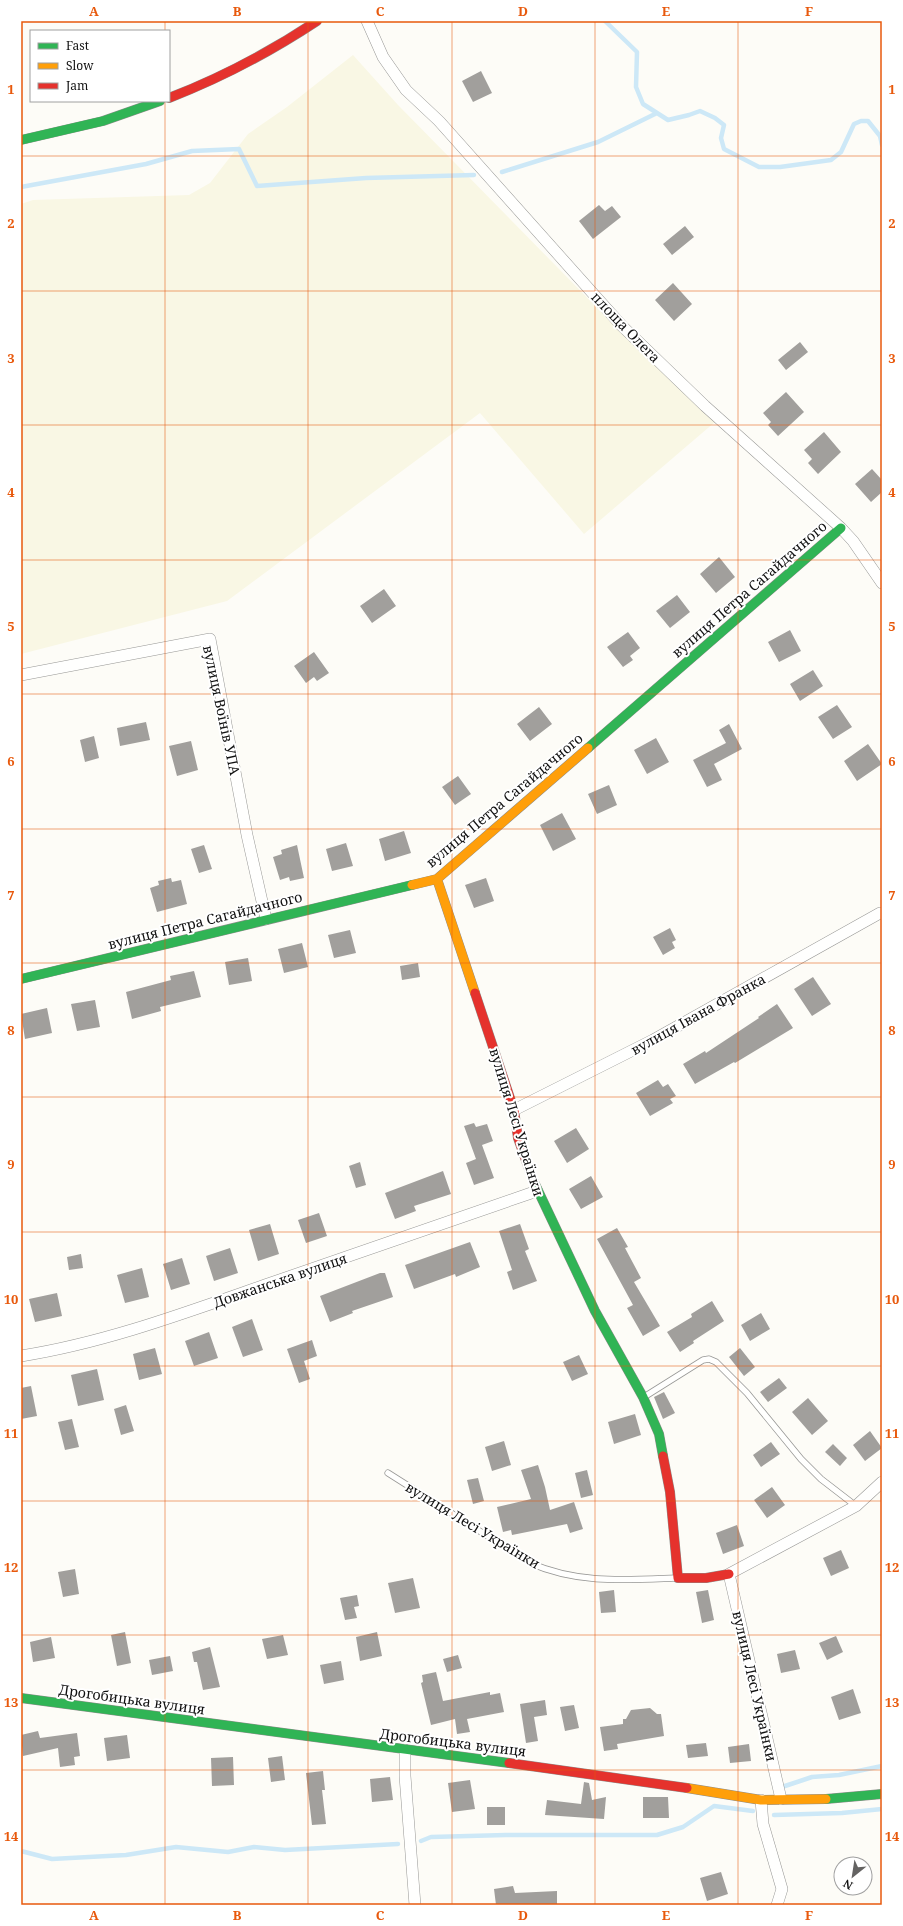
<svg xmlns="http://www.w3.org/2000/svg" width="903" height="1926" font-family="'Noto Serif',serif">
<rect width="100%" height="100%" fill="#fdfcf7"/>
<path fill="#f9f7e4" d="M353,55L398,105L612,323L715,422L584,534L480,413L227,601L21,654V204L33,200L189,195L210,183L248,134L287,107Z"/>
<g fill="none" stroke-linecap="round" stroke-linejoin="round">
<path stroke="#cde8f7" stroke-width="4.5" d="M605,21L637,52L636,87L643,104L668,120L689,115L700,111L715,118L724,125L721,138L724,149L759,167H780L831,160L841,152L854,124L861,121H868L880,136L882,145
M502,172L598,142L657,113
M21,187L146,164L192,151L239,149L257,186L366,178L474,175
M785,1786L812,1777L839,1775L882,1766
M774,1815L842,1813L882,1809
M421,1841L431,1837L506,1835H657L683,1827L714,1806L753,1811
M21,1851L52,1859L126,1855L176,1847L228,1852L254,1847L285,1850L398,1844"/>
</g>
<path fill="#a19f9c" d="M481,71L492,93L473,102L462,81Z
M599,205L605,211L612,206L621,217L593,239L579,221Z
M685,226L694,237L672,255L663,244Z
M673,283L692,304L674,321L655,300Z
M800,342L808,352L786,370L778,360Z
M786,392L804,412L778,436L768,425L771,422L763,413Z
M824,432L841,452L818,474L808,463L812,459L804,450Z
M872,469L882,480V492L871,502L855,484Z
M719,557L735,577L716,593L700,574Z
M384,589L396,606L372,623L360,606Z
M677,595L690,612L670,628L656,611Z
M790,630L801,651L779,662L768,642Z
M628,632L640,648L630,656L633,660L623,667L607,647Z
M314,652L329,673L317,681L314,677L306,683L294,666Z
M813,670L823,686L800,701L790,684Z
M837,705L852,727L833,739L818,717Z
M539,707L552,724L530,741L517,724Z
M146,722L150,740L120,746L117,728Z
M729,724L742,749L714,764L722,780L707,787L693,760L726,743L719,730Z
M94,736L99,758L85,762L80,740Z
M656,738L669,762L647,774L634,750Z
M191,741L198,770L177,776L169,746Z
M868,744L882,764L857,781L844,761Z
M458,776L471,794L455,805L442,787Z
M609,785L617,805L597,814L588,794Z
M562,813L576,839L553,851L540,825Z
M404,831L411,853L385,861L379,839Z
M346,843L353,866L332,871L326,849Z
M204,845L212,869L199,873L191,849Z
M297,845L304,878L290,881L289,877L280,880L273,857L282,854L281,850Z
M171,878L172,882L181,880L187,904L157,912L150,888L159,885L158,881Z
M486,878L494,901L474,908L465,885Z
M670,928L676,940L672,942L675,948L663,955L653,937Z
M350,930L356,953L334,958L328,935Z
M302,943L308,967L284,973L278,949Z
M248,958L252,981L229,985L225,962Z
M418,963L420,977L402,980L400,966Z
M194,971L201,997L160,1007L161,1011L132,1019L126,992L171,980L170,976Z
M813,977L831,1004L812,1016L794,989Z
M95,1000L100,1027L77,1031L71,1004Z
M777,1004L793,1028L735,1063L734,1062L695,1084L683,1064L705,1051L706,1053L759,1018L758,1017Z
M47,1008L52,1033L25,1039L21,1014Z
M658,1080L663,1087L668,1084L676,1096L670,1099L673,1103L650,1116L636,1093Z
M474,1123L476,1127L487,1124L493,1141L482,1145L494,1178L474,1185L466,1163L476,1159L464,1126Z
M576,1128L589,1149L567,1163L554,1141Z
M360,1162L366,1185L356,1188L349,1166Z
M443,1171L451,1194L414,1206L416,1211L395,1219L385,1193Z
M591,1176L603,1197L581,1209L569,1189Z
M319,1213L327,1236L306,1243L298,1220Z
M270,1224L279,1254L258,1261L249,1230Z
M520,1224L529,1249L525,1251L537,1281L513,1290L507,1272L512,1270L499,1231Z
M617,1228L628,1247L625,1248L641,1278L634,1282L660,1326L643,1336L627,1308L633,1305L597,1239Z
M470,1242L480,1267L456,1277L455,1274L414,1289L405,1265Z
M230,1248L238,1273L214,1281L206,1256Z
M81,1254L83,1268L69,1270L67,1257Z
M182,1258L190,1284L171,1290L163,1264Z
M142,1268L149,1297L125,1303L117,1275Z
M380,1273H385L393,1297L352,1311L353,1313L330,1322L320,1296Z
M57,1293L62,1316L35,1322L29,1299Z
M712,1301L724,1321L693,1341L694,1343L680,1352L667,1332L692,1317L691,1314Z
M761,1313L770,1329L750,1341L741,1325Z
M252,1319L263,1350L243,1357L232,1327Z
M209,1332L218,1358L194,1366L185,1341Z
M312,1340L317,1356L304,1361L310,1379L299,1383L287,1349Z
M155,1348L162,1374L139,1380L133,1354Z
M740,1348L755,1367L744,1376L729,1357Z
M579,1355L588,1374L572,1381L563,1362Z
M97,1369L104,1400L78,1406L71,1375Z
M779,1378L787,1388L768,1402L760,1392Z
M31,1386L37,1416L21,1419V1388Z
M664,1392L675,1413L663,1419L654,1397Z
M808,1398L828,1421L812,1435L792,1412Z
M126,1405L134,1431L121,1435L114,1409Z
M635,1414L641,1435L614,1444L608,1422Z
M72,1419L79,1447L65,1450L58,1422Z
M870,1431L882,1448L865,1461L853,1445Z
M504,1441L511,1465L492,1471L485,1447Z
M771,1442L780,1454L761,1467L753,1455Z
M833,1444L847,1458L840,1466L825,1452Z
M538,1465L545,1487L550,1510L574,1502L583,1529L570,1533L567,1524L512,1535L511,1530L503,1532L497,1507L531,1499L521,1470Z
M587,1470L593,1495L581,1498L575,1473Z
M478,1478L484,1501L473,1504L467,1480Z
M772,1487L785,1505L767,1518L754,1500Z
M737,1525L744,1546L723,1554L716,1533Z
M841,1550L849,1568L831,1576L823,1558Z
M75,1569L79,1594L63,1597L58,1572Z
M413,1578L420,1608L395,1613L388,1583Z
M614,1590L616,1612L601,1613L599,1592Z
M708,1590L714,1620L702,1623L696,1592Z
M357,1595L359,1606L354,1607L357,1618L345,1620L340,1598Z
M125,1632L131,1663L117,1666L111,1635Z
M377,1632L382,1656L360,1661L356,1637Z
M283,1635L288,1655L267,1659L262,1639Z
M836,1636L843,1652L827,1660L819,1643Z
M51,1637L55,1658L33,1662L30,1642Z
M210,1647L220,1687L203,1690L197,1662H194L192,1652Z
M795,1650L800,1669L781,1673L777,1654Z
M458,1655L462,1668L447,1672L443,1659Z
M170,1656L173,1671L152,1675L149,1660Z
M341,1661L344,1680L324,1684L320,1665Z
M436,1672L443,1701L490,1692V1695L500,1693L504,1712L467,1719L470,1732L457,1734L455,1719L431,1725L421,1683L423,1682L422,1675Z
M853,1689L861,1713L839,1720L831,1697Z
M545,1700L547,1715L534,1717L538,1741L526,1743L520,1704Z
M574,1705L579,1728L565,1731L560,1707Z
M650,1708L657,1714H661L664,1736L617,1744L618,1749L604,1751L600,1727L623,1724V1719H626L631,1710Z
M38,1731L40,1738L77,1733L80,1756L74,1757L75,1765L60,1767L58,1748L23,1756L21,1735Z
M127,1735L130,1758L107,1761L104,1738Z
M706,1743L708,1756L688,1758L686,1745Z
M749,1744L751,1761L730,1763L728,1747Z
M282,1756L285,1780L271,1782L268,1758Z
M233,1757L234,1785L212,1786L211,1758Z
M323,1771L325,1790H322L326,1824L312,1825L306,1773Z
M390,1777L393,1800L372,1802L370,1779Z
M470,1780L475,1809L452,1812L448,1783Z
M584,1782L589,1783L592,1800L606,1797L604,1819L545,1815L547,1800L581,1804Z
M643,1797H668L669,1818H643Z
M487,1807H505V1825H487Z
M721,1872L728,1894L707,1901L700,1878Z
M513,1886L515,1893L557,1891V1905H496L494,1889Z"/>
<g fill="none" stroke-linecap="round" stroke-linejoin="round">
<defs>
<path id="lane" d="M644,1397L703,1360L709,1359L716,1362L747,1393L801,1459L821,1479L856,1506
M388,1473L530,1563C578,1584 625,1580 676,1578"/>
<path id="street" d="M367,21L383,57L406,90L439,121L622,326L705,406L841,528L853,541L882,583
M21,675L210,639L247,835L266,919
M514,1110L653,1040L880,913
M21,1356C104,1343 185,1313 265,1285C355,1254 446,1223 537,1191
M405,1750V1776L415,1905
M781,1799L729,1574L856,1506L882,1482
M761,1800L763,1824L782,1889L777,1905"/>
<path id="fast" d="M21,140L103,121L160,101
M588,748L841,528
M21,979L412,885
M533,1180L595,1311L643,1397L659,1434L663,1456
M21,1698L509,1763
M826,1799L882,1794"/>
<path id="slow" d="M437,879L475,993
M412,885L437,879L588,748
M687,1788L761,1800L826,1799"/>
<path id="jam" d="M169,98C221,78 270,52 317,21
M475,993L514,1110L518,1138L533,1180
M663,1456L670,1492L678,1578H706L729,1574
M509,1763L687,1788"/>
</defs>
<use href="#lane" stroke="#979795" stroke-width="7"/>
<use href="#street" stroke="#979795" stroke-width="12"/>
<use href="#fast" stroke="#8e8d8b" stroke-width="10"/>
<use href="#slow" stroke="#8e8d8b" stroke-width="10"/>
<use href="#jam" stroke="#8e8d8b" stroke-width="10"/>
<use href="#lane" stroke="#fffffe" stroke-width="5.5"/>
<use href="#street" stroke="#fffffe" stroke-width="11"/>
<use href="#fast" stroke="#30b455" stroke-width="9"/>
<use href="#slow" stroke="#ff9f0a" stroke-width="9"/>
<use href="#jam" stroke="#e5322d" stroke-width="9"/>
</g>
<path fill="none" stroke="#e8590c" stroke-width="1" stroke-opacity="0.55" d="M165,21V31M308,21V1905M452,21V1905M595,21V1905M738,21V1905M165,101V1905M21,156H882M21,291H882M21,425H882M21,560H882M21,694H882M21,829H882M21,963H882M21,1097H882M21,1232H882M21,1366H882M21,1501H882M21,1635H882M21,1770H882"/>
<g text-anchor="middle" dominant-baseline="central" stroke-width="4" stroke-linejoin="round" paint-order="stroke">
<g font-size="14" fill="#111" stroke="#fff">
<text transform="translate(626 327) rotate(46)">площа Олега</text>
<text transform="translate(749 589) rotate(-41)">вулиця Петра Сагайдачного</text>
<text transform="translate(222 710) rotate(78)">вулиця Воїнів УПА</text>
<text transform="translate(504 800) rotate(-40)">вулиця Петра Сагайдачного</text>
<text transform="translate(205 920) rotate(-14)">вулиця Петра Сагайдачного</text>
<text transform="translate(698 1014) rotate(-29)">вулиця Івана Франка</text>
<text transform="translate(517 1122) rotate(73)">вулиця Лесі Українки</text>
<text transform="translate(280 1280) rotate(-19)">Довжанська вулиця</text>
<text transform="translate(473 1525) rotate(31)">вулиця Лесі Українки</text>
<text transform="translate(755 1686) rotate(77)">вулиця Лесі Українки</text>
<text transform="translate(132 1699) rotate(8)">Дрогобицька вулиця</text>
<text transform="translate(453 1742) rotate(7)">Дрогобицька вулиця</text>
</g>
</g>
<rect width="903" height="1926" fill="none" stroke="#ffffff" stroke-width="44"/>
<rect x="30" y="30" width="140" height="72" fill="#ffffff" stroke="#a0a0a0"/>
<rect x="38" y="43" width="20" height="6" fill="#30b455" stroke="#a0a0a0"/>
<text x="66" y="50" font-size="12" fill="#111111">Fast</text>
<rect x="38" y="63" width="20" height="6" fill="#ff9f0a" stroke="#a0a0a0"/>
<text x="66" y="70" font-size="12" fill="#111111">Slow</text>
<rect x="38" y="83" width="20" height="6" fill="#e5322d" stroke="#a0a0a0"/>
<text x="66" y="90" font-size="12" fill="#111111">Jam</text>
<g transform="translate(853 1876) rotate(210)"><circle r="19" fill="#ffffff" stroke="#a0a0a0"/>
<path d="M0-3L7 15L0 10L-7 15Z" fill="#646362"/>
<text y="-6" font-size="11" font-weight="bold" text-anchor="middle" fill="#111111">N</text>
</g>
<rect x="22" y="22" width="859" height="1882" fill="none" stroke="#e8590c" stroke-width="1.5"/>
<g font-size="13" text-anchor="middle" font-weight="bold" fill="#e8590c">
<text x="94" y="16">A</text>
<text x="237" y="16">B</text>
<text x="380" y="16">C</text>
<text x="523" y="16">D</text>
<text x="666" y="16">E</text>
<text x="809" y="16">F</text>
<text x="11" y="94">1</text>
<text x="892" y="94">1</text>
<text x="11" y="228">2</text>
<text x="892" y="228">2</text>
<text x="11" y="363">3</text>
<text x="892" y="363">3</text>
<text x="11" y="497">4</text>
<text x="892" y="497">4</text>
<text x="11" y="631">5</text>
<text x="892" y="631">5</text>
<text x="11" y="766">6</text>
<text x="892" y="766">6</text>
<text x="11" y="900">7</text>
<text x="892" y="900">7</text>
<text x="11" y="1035">8</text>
<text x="892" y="1035">8</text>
<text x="11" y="1169">9</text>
<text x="892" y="1169">9</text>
<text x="11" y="1304">10</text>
<text x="892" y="1304">10</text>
<text x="11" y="1438">11</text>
<text x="892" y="1438">11</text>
<text x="11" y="1572">12</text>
<text x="892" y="1572">12</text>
<text x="11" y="1707">13</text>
<text x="892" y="1707">13</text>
<text x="11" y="1841">14</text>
<text x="892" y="1841">14</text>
<text x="94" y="1920">A</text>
<text x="237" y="1920">B</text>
<text x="380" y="1920">C</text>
<text x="523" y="1920">D</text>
<text x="666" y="1920">E</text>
<text x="809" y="1920">F</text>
</g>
</svg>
